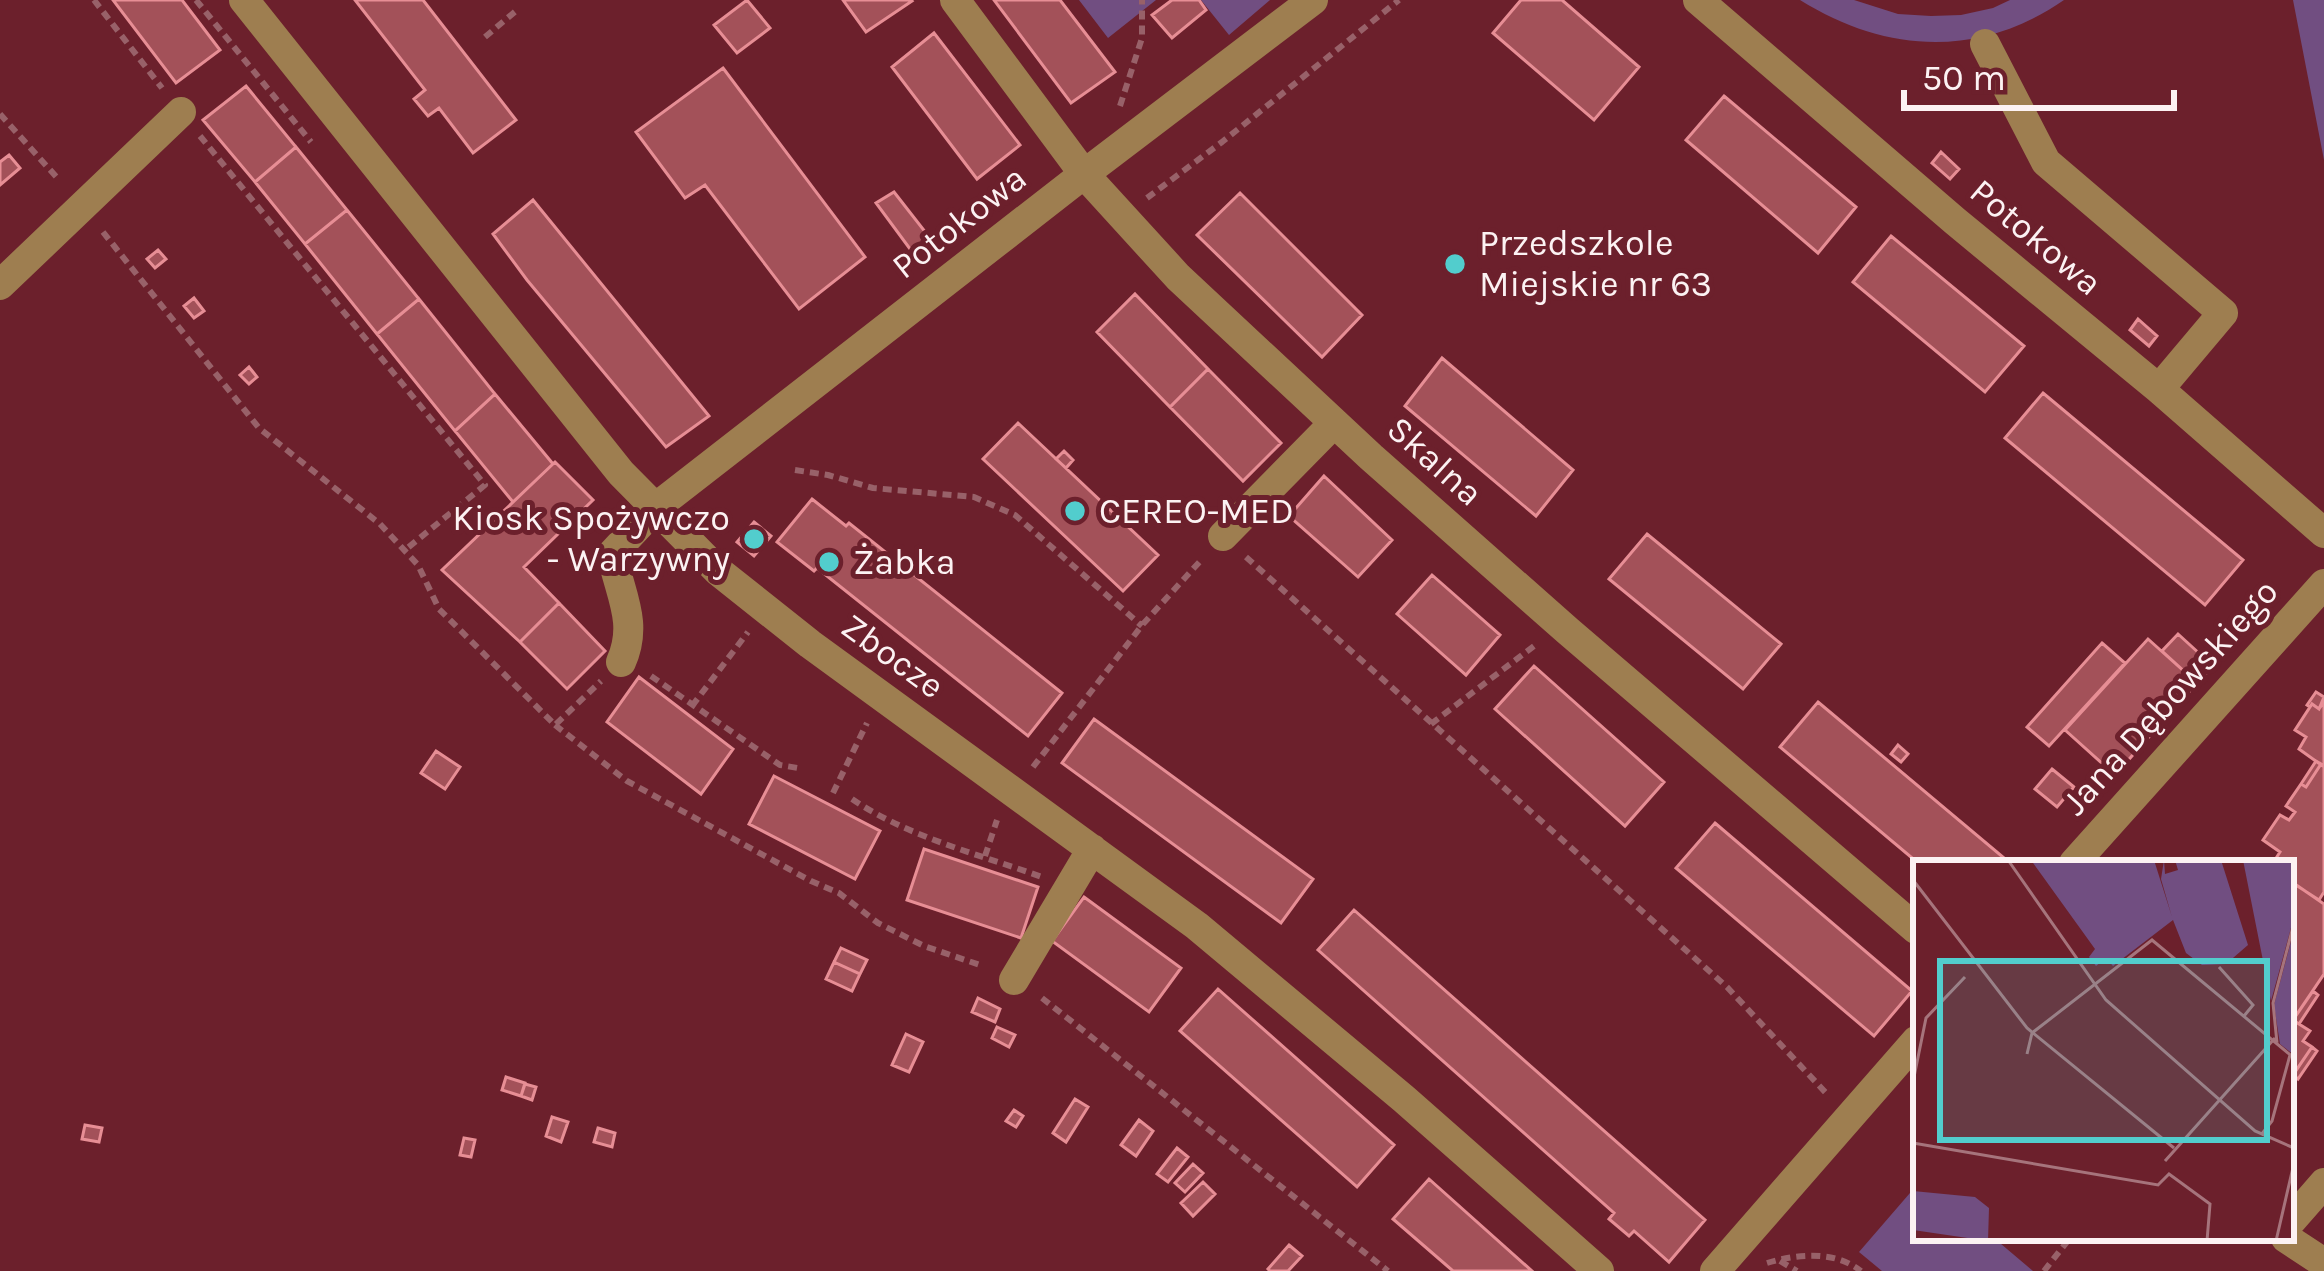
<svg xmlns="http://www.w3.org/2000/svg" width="2324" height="1271" font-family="Karla,sans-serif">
<rect width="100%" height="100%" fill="#6c202c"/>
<path fill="#714e81" d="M1079,0H1156L1108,38Z
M1201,0H1270L1229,35Z
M1800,0H1854L1898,14L1931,16L1961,15L1993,8L2010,0H2064C1979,59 1885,53 1800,0Z
M2293,0H2324V160Z
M1916,1186V1238H1994L2033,1271H1882L1859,1252Z"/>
<path fill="#a35159" stroke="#e78e95" stroke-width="3" d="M113,0H182L220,50L176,83Z
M355,0H423L516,120L473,153L439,108L428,116L414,99L425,90Z
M747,0L770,28L737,53L714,25Z
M843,0H911L912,1L866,32Z
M994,0H1060L1115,72L1071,103Z
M1172,0H1199L1206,10L1172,38L1152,15Z
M1521,0H1562L1639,67L1594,120L1493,33Z
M934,33L1020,145L977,179L892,67Z
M723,68L865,257L799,309L705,185L685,198L636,132Z
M246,86L296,147L255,182L203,120Z
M1724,96L1856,207L1818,253L1686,140Z
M296,147L347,210L305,244L255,182Z
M1941,152L1959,169L1950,179L1932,163Z
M9,155L20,168L0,185V162Z
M894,192L930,238L913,253L876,203Z
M1240,193L1362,315L1322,357L1197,235Z
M533,200L709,416L666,447L527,280L493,234Z
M347,210L419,299L377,334L305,244Z
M1891,236L2024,346L1985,392L1853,282Z
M158,250L166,259L155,268L147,259Z
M1135,294L1208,369L1170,407L1097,332Z
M194,298L204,311L194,318L184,306Z
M419,299L495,394L455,431L377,334Z
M2138,319L2157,336L2149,346L2130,330Z
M1442,358L1573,470L1536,516L1405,406Z
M249,367L257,377L249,384L240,375Z
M1208,369L1281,443L1243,481L1170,407Z
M2043,393L2243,560L2205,605L2005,438Z
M495,394L553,464L513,502L455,431Z
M1018,423L1158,555L1123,591L983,459Z
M1064,451L1073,460L1066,468L1056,459Z
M555,462L593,500L524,567L559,603L520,642L442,570Z
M1324,476L1392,540L1358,577L1289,516Z
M812,499L846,526L849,523L1062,693L1028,736L817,568L814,571L777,542Z
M754,522L771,536L754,556L737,542Z
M1647,534L1781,644L1743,689L1609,579Z
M1432,575L1500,635L1466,675L1397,614Z
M559,603L605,651L567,689L520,642Z
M2178,634L2213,666L2197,683L2162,651Z
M2148,639L2197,683L2115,775L2065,730Z
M2102,643L2125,663L2049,746L2027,727Z
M1534,666L1664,782L1625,826L1495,709Z
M639,677L733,749L701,794L607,722Z
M2316,692L2324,697L2319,709L2312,704L2310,707L2307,705Z
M1818,702L2010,863H1918L1780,747Z
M2324,702V767L2299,749L2306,737L2295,730L2312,704L2319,709Z
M1094,719L1313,879L1281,923L1062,763Z
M1898,745L1908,754L1901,762L1891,754Z
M436,751L460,767L445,789L421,773Z
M2316,761L2321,764L2306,787L2301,784Z
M2321,764L2324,767V892L2319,900L2291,882V863H2273L2280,852L2263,840L2280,815L2289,820L2295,812L2286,806L2301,784L2306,787Z
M2052,769L2074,787L2057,807L2035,789Z
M774,776L880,831L855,879L749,824Z
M1715,823L1912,991L1874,1036L1676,868Z
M924,849L1038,887L1021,938L907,900Z
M2292,882L2324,904V974L2293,1020L2291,1019Z
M1084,897L1181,968L1149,1012L1052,941Z
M1354,910L1705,1220L1669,1262L1634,1231L1629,1236L1609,1219L1614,1213L1318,950Z
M841,948L867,960L860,974L834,962Z
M834,962L860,974L852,991L826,979Z
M1218,989L1394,1145L1357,1187L1180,1031Z
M2313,991L2318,995L2299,1024L2293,1020Z
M978,998L1000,1009L995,1022L972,1012Z
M2291,1019L2310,1031L2303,1041L2312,1047L2291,1078Z
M997,1027L1015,1035L1009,1047L992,1038Z
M906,1034L923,1042L909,1072L892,1065Z
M2312,1047L2317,1051L2298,1079L2293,1075Z
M506,1077L525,1083L521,1096L502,1090Z
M525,1084L536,1087L532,1100L521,1096Z
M1075,1099L1088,1107L1066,1142L1053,1133Z
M1014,1110L1023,1116L1016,1127L1006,1121Z
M552,1117L568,1122L561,1142L546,1136Z
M1139,1120L1153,1131L1136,1156L1121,1145Z
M85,1125L102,1128L99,1142L82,1139Z
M598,1128L615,1133L612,1147L594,1142Z
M464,1138L475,1140L471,1157L460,1155Z
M1177,1148L1188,1157L1168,1182L1157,1174Z
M1193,1164L1203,1173L1185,1192L1175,1183Z
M1429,1179L1532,1271H1453L1393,1219Z
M1203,1182L1215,1194L1193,1216L1181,1203Z
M1289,1245L1302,1256L1288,1271H1270L1268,1269Z"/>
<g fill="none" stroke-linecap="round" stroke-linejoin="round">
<path stroke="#986169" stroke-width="6" stroke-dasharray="9 6" stroke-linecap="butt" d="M94,0L162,88
M196,0L311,142
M485,37L517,10
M1120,106L1142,38V0
M0,114L60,181
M200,136L485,485L405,550
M1147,198L1222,142L1399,0
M103,232L259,428L380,524L418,565L439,609L555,725L601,681
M795,470L828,475L873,488L974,497L1015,515L1142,626
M1246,557L1727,987L1826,1093
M651,676L780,765L798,768
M692,706L748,632
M1431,724L1538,643
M555,725L627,781L811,881L839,893L878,923L924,946L983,966
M1033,767L1143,624L1203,558
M833,793L867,723
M852,799C908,837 978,854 1042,877
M985,856L997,820
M1042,998L1388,1271
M1780,1261L1797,1271
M1767,1263C1797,1254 1834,1250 1861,1271
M2044,1271L2070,1238"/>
<path stroke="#9e7e50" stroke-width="30" d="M244,0L621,473L718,571L810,644L1197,926L1404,1099L1599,1271
M955,0L1084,174L1178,277L1371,457L1568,631L1916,929
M1698,0L1955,221L2159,389L2324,533
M1985,44L2046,162L2223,313L2159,389
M0,285L181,112
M1223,536L1334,423
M621,662C639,622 619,593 612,554L655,508L1075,181L1313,0
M2074,863L2324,584
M1014,980L1092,849
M2291,1221L2324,1183
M2286,1238L2324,1263
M1715,1271L1916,1041"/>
</g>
<g fill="#52cdcd" stroke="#6c202c" stroke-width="4.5">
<circle cx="1455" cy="264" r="12"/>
<circle cx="1075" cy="511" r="12"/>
<circle cx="754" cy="539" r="12"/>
<circle cx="829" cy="562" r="12"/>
</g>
<g text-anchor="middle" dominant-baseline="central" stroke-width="10" stroke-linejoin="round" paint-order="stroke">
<g font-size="36" fill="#fcf2f3" stroke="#6c202c">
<text transform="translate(959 222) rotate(-38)">Potokowa</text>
<text transform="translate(2036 237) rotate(40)">Potokowa</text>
<text transform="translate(1435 461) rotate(42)">Skalna</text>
<text transform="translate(893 656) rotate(36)">Zbocze</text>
<text transform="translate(2170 697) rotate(-48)">Jana Dębowskiego</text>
</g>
<g font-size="36" fill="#fcf2f3" stroke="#6c202c" text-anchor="start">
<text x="1479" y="243">Przedszkole<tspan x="1479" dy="41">Miejskie nr 63</tspan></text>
<text x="1099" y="511">CEREO-MED</text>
<text x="730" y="518" text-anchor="end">Kiosk Spożywczo<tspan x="730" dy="41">- Warzywny</tspan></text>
<text x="853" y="562">Żabka</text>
</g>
</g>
<g transform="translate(1913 860)">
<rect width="381" height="381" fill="#6c202c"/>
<path d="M118,0H241L259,57L248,19L251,0L252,14L265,10L262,0H308L335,85L313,104L289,105L273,93L260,60L200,106L193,98L183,106L176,97L182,89ZM330,0H381V57L358,141ZM381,70V195L367,184L361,145ZM0,331L62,337L76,348L75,381L0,370Z" fill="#714e81"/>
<path fill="none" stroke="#a6747c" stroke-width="3" d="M95,0L193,140L342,271L381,288M0,20L114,168L261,288M306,107L340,145L331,156M364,183L360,143L381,63M114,194L119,173L239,80L381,198M0,222L13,158L52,117M348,275L359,261L377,195M0,283L245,325L256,314L297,344L294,381M252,301L362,178M363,381L381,303"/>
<path fill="#52cdcd" fill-opacity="0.15" stroke="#52cdcd" stroke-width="6" d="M27,101H354V280H27Z"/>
<rect width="381" height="381" fill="none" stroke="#fcf2f3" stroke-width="6"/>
</g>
<path d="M1904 90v18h270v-18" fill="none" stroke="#fcf2f3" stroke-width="6"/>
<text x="1922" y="90" font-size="36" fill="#fcf2f3" stroke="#6c202c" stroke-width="9" paint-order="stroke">50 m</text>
</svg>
